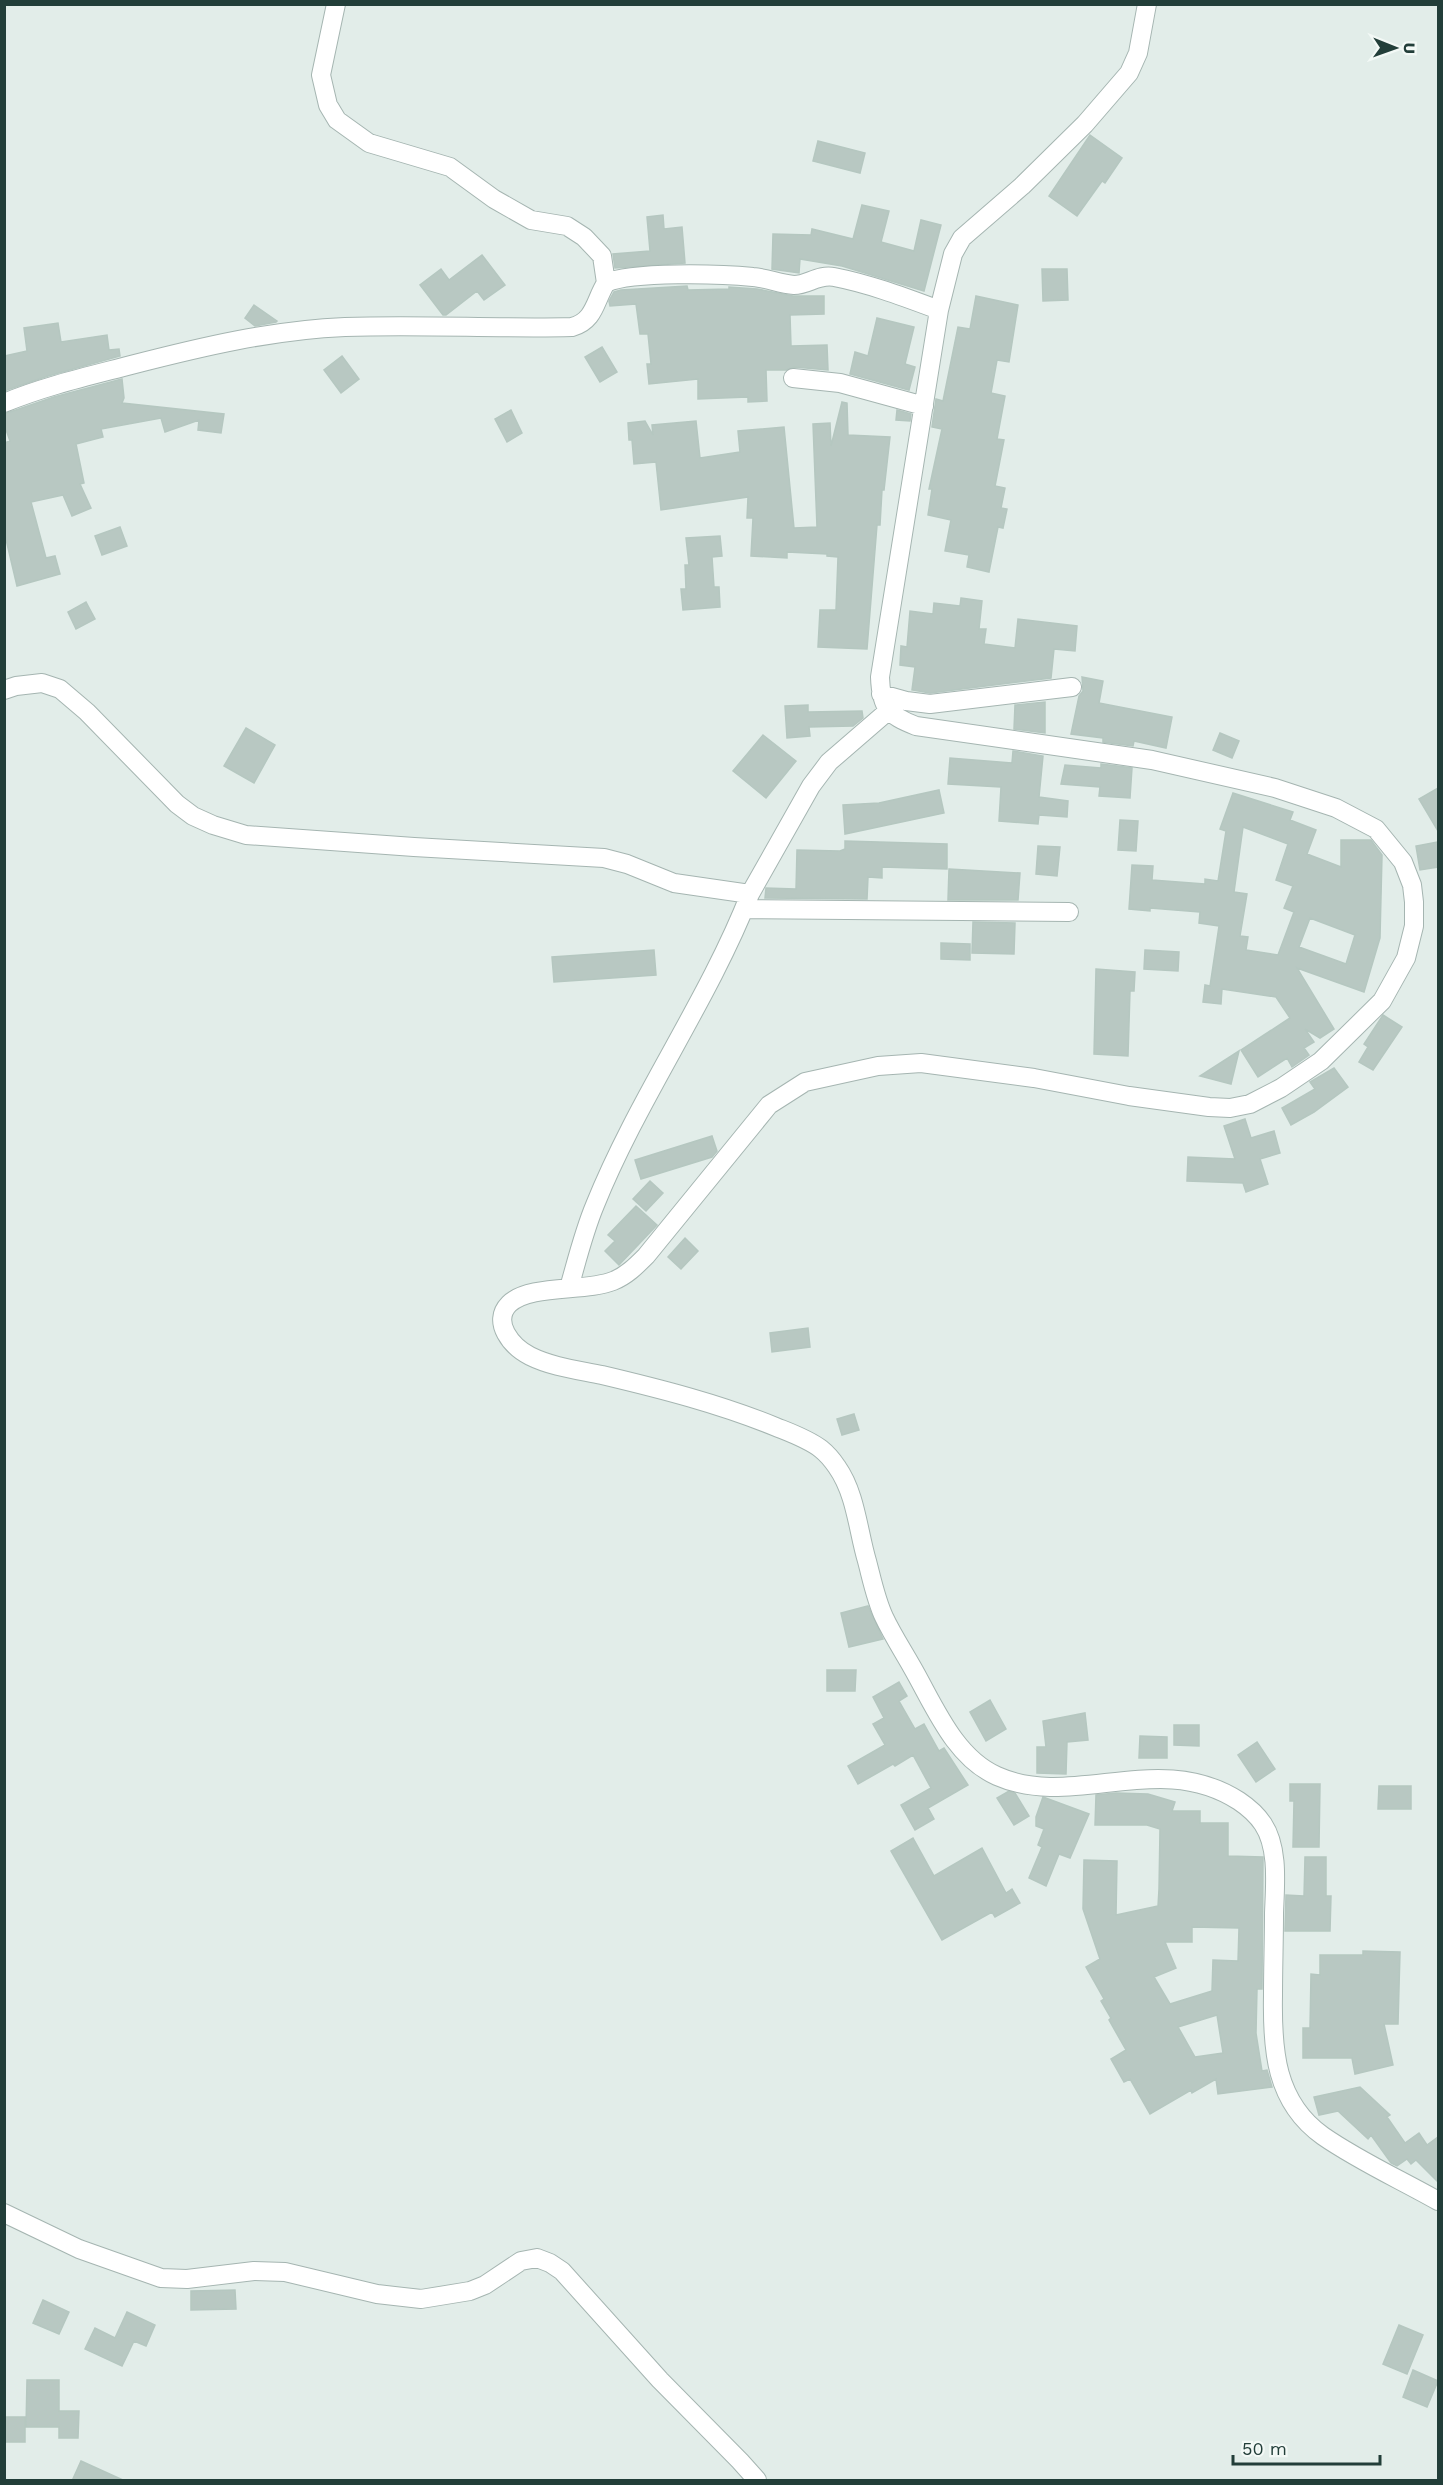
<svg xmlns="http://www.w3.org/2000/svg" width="1443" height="2485" font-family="'Work Sans',sans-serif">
<rect width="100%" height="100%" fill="#e2ede9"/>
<path fill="#b8c8c2" stroke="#b5c7c0" stroke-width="1.5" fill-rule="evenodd" d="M1090,135L1122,158L1105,183L1102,181L1077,216L1049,196Z
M818,141L865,153L860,173L813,161Z
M862,205L889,211L881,242L914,251L921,220L941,225L924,291L842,266L800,259L799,273L772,269L773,234L811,235L812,229L853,239Z
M663,215L664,229L682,227L685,263L615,268L613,254L650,251L647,217Z
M482,255L505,285L484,300L477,291L446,315H443L420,285L441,269L449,280Z
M1042,269H1067L1068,300L1043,301Z
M687,286L688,290L729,289V287L757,289L793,296H824V314L790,315L791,346L827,345L828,370L794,367L786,370H766L767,401L748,402V397L698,399V379L649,384L647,364H651L648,334H640L636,304L610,306L609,301L614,292L621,290Z
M976,296L1018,305L1009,362L997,360L991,393L1005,396L997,439L1004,440L995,486L1005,488L1001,508L1007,509L1003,528L998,527L989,572L967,567L969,555L945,551L951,520L928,515L932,489H929L942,429L932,427L936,399L943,401L958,327L970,329Z
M254,305L277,321L276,322L255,326L245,318Z
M877,318L914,327L905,364L915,367L909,390L850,374L855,352L868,356Z
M58,323L61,342L107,335L109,350L119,349L120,356L48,376L4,391V356L27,351L24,328Z
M602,347L617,372L600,382L585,357Z
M342,356L359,379L341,393L324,370Z
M122,379L124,398L122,403L224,414L221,433L198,430L199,420L165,432L161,418L101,429L103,437L76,444L84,483L80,484L91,508L72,516L63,495L31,502L46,558L55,556L60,574L17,586L4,531V443L10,441L4,424V414L54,397Z
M842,402L847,403L848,435L890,437L884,490H882L880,525H877L867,649L818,647L820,610H836L838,557L827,556V554L787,552V558L751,556L753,518H747L748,497L661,510L656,462L634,464L632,440H629L628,423L645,421L653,435L652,425L696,421L700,458L740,452L738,431L784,427L794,528L817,527L813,424L830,423L831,446Z
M511,410L522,433L507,442L495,419Z
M897,410L911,414L910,421L896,420Z
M120,527L127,546L102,555L95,536Z
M720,536L722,556L712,557L714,587H719L720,607L683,610L681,589H686L685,565H689L686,538Z
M961,598L982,601L979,629H986L984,644L1015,648L1018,619L1077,626L1075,651L1054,649L1051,678L930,693L912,690L915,667L900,665L901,646L907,647L910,611L933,614L934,603L960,606Z
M86,602L95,619L76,629L68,612Z
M1082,677L1103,681L1099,703L1172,717L1166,748L1134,741L1133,746L1103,742V738L1071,734L1079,696L1083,691Z
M1045,702V733L1014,729L1015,705Z
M808,705V712L862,711L863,718L853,726L809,727L810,736L787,738L785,706Z
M246,728L275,745L254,783L224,766Z
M1220,733L1239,741L1232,758L1213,750Z
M763,735L796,761L766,798L733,771Z
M1013,751L1043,756L1039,797L1068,801L1067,817L1039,815L1038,824L999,821L1001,787L948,784L950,758L1012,763Z
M1101,764L1132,768L1130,798L1099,796L1100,787L1061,784L1065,765L1101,768Z
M1438,788V831L1419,799Z
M939,790L944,813L845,834L843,805L879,803Z
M1233,793L1293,812L1290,820L1316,830L1307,854L1341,867V840H1371L1382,855L1380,938L1364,992L1297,968L1334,1029L1320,1038L1305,1029L1314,1042L1304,1048L1309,1055L1292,1067L1287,1058L1258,1077L1241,1050L1290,1018L1276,997L1222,989L1221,1004L1203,1002L1205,985L1210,986L1219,926L1199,923L1200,912L1150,908V911L1129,909L1132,865L1153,866L1152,880L1205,884V879L1218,881L1226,831L1220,829ZM1243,827L1288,844L1276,880L1293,886L1284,908L1294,912L1278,955L1246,950L1248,937L1240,936L1247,894L1234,892ZM1310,918L1355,935L1346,964L1299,947Z
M1120,820L1138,821L1136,851L1118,850Z
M845,841L947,844V869L882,867V878L868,877L867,899L765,898L766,888L796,889L797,850L840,851L845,849Z
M1438,842V867L1420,870L1416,846Z
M1038,846L1060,847L1057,876L1036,874Z
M949,869L1020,873L1018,900H948Z
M973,922L1015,923L1014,954L972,953Z
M941,943L970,944V960L941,959Z
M654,950L656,975L554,982L552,957Z
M1145,950L1179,952L1178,971L1144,969Z
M1096,969L1135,972L1134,991H1130L1128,1056L1094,1054Z
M1383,1015L1402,1027L1373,1070L1359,1062L1368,1047L1364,1044Z
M1239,1051L1231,1084L1200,1076Z
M1334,1068L1348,1087L1314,1112L1291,1125L1282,1108L1315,1089L1310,1082Z
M1245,1119L1251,1138L1274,1131L1280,1153L1260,1159L1268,1184L1246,1192L1243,1183L1187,1181L1188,1157L1235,1159L1224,1126Z
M712,1136L717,1151L712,1157L641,1179L635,1160Z
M650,1181L663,1193L646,1211L633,1199Z
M636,1206L657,1225L619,1265L605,1251L615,1241L608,1235Z
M685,1238L698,1251L681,1269L668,1257Z
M808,1328L810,1347L772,1352L770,1333Z
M854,1414L859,1430L842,1435L837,1419Z
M868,1606L883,1639L849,1647L841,1613Z
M827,1670H856L855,1691H827Z
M899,1682L907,1696L899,1701L915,1729L924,1724L939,1751L944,1748L968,1785L928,1808L934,1819L915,1830L901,1805L931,1788L913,1755L895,1766L893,1764L858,1784L848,1766L885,1745L873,1724L884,1718L873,1697Z
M990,1700L1006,1729L986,1741L970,1712Z
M1085,1713L1088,1740L1067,1742L1066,1774L1037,1773V1747H1046L1043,1721Z
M1174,1725H1199V1746L1174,1745Z
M1140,1736L1167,1737V1758H1139Z
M1257,1742L1275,1769L1256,1782L1238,1755Z
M1290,1784H1320L1319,1847H1293L1294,1801H1290Z
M1379,1786H1411V1809H1378Z
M1009,1791L1015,1793L1029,1816L1014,1825L997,1798Z
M1116,1793L1148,1794L1175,1802L1172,1811H1200V1823H1228V1856L1263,1857L1262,1989H1257L1256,2033L1262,2071L1267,2070L1272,2087L1218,2094L1216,2079L1192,2093L1191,2090L1150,2114L1130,2079L1124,2082L1111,2059L1126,2050L1109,2020L1111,2018L1101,2001L1104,1999L1086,1967L1100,1959L1083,1909L1084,1860L1117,1861L1116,1915L1158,1906L1159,1889L1160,1829L1147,1825H1095L1096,1795ZM1192,1927L1239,1928L1238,1961L1213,1960L1212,1991L1170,2004L1154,1977L1176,1968L1165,1942H1192ZM1217,2015L1223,2053L1195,2057L1178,2027Z
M1043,1797L1089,1814L1070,1858L1059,1854L1046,1886L1029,1878L1042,1847L1038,1845L1044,1829L1036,1826V1817Z
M913,1838L934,1876L982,1848L1006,1893L1012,1889L1020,1903L995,1917L992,1912L942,1940L891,1851Z
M1305,1857H1326V1896H1331L1330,1931H1285L1286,1895L1304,1896Z
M1363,1951L1400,1952L1398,2024H1384L1393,2065L1355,2074L1352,2058H1303V2028H1310L1311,1974L1320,1975V1955H1363Z
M1360,2087L1390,2115L1387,2117L1405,2143L1419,2133L1427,2145L1438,2137V2182L1416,2160L1411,2164L1407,2159L1397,2166L1391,2163L1371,2135L1368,2139L1338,2111L1319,2115L1314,2097Z
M235,2290L236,2309L191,2310V2291Z
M43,2300L69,2312L59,2334L33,2323Z
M127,2312L155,2325L146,2346L134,2341L122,2366L85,2349L95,2328L115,2338Z
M1399,2325L1423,2335L1407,2374L1383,2364Z
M1413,2370L1438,2381L1427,2407L1403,2397Z
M27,2380H59V2411H79L78,2438H59V2427H26Z
M4,2417H25V2442H4Z
M81,2461L125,2481H72Z"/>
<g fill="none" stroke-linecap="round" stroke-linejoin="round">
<defs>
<path id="minor" d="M336,4L321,75L328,105L337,120L369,143L450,167L494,199L531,220L567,226L584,237L602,256L606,283
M1147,4L1138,53L1129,73L1085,124L1022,186L962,238L953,254L939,310L880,677C881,708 888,715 916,726L1152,760L1275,788L1336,808L1376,829L1403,862L1412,885L1414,902V926L1406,958L1382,1001L1321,1061L1281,1088L1250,1104L1230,1108L1209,1107L1129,1096L1034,1078L921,1063L878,1066L805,1082L769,1105L646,1256C636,1266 626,1276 613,1281C586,1292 529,1284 509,1304C491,1322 512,1347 530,1356C552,1367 578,1370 602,1375C661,1389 720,1404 776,1427C791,1433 808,1439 821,1449C826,1453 833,1461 837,1467C856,1494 858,1531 867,1561C872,1580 876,1600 884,1617C892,1634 903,1651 912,1667C934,1705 954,1757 997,1776C1073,1810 1159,1749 1239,1801C1248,1807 1257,1815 1263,1824C1279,1848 1275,1885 1274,1913C1274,1940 1273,1968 1273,1996C1272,2049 1275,2102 1323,2136C1359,2161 1401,2180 1438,2201
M793,378L840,383L924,406
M4,403C45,386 89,376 131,365C201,347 272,330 345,327C421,324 497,329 572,327C595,321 595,300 606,283C632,271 722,274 753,277C767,278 780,284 794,285C808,285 818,274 834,277C870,284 904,297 939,310
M4,690L16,686L42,683L60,689L87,712L177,804L193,816L213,825L246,835L414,847L604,858L627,864L674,883L750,894C708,1001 638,1098 595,1205C584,1231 577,1260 569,1288
M881,694L906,701L930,704L1072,687
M750,894L811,786L829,762L888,711
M745,909L1069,912
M4,2213L79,2249L161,2278L187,2279L254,2271L285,2272L377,2294L421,2299L470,2291L485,2285L521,2261L537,2258L550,2263L562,2271L660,2380L740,2461L757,2480"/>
</defs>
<use href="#minor" stroke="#a5b5b1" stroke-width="20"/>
<use href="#minor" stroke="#fff" stroke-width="18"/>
</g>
<rect width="1443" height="2485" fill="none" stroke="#223e39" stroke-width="12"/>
<g transform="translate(1395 48) rotate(91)" stroke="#f3f9f6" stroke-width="4.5" paint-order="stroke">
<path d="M0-4.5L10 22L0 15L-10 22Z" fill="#223e39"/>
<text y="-9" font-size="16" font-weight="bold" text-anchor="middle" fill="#223e39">U</text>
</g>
<path d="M1233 2455v9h147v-9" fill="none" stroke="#223e39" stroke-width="3"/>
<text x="1242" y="2455" font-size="18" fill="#223e39" stroke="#f3f9f6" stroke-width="4.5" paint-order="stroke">50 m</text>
</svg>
